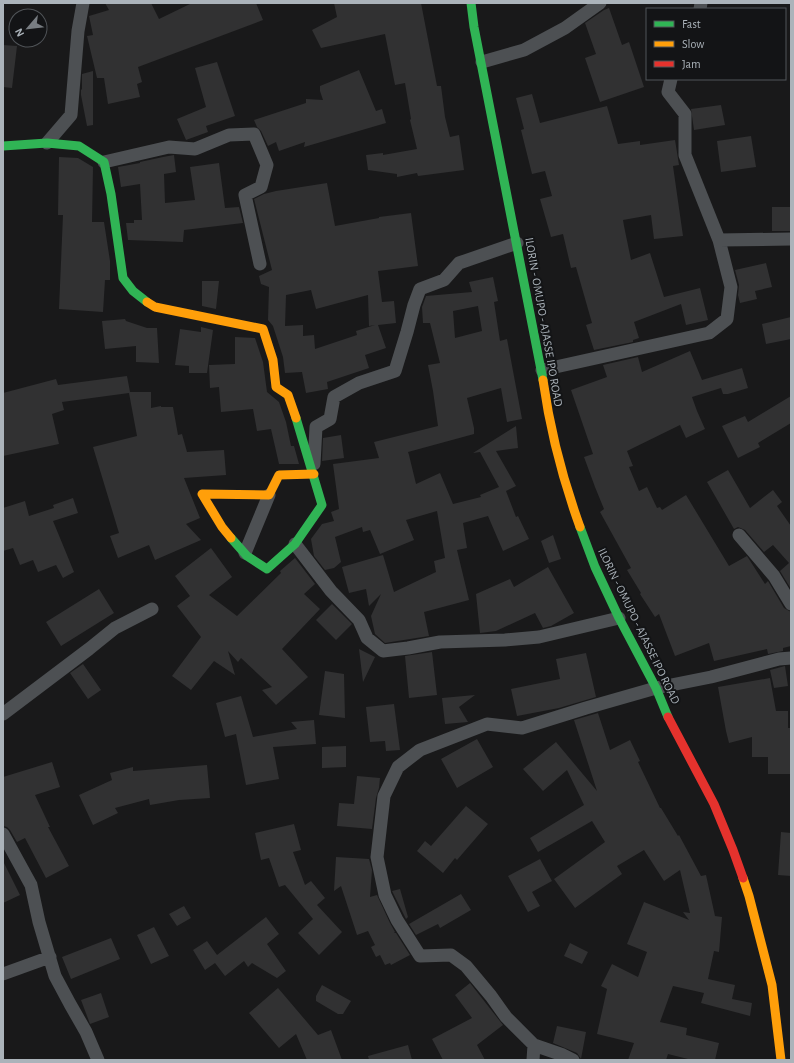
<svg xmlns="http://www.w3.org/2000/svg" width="794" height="1063" font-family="'Alegreya Sans',sans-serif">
<rect width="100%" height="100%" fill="#19191a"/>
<path fill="#313132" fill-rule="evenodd" d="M105,3H151L159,19L192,3H256L263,20L138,67L142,82L137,84L140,97L108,104L104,78H97L87,36L93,35L89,16L109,10Z
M334,3H421L437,86H441L445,117L450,137L459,135L464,170L418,176L417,173L397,177V174L368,170L366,155L383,153V155L417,149L410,120L411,119L405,83L395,85L385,34L321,48L312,30L337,17Z
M609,8L622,45L629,42L644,87L600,102L585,58L596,54L585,23L604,10Z
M3,45L17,46L12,88L3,87Z
M217,62L235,116L206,126L208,132L186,140L177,119L206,107L195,68Z
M359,70L376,111L382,109L386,123L304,147L305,142L279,151L276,142L268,146L261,131L257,127L254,120L306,103V99L323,100L320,91V86Z
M93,71V125L87,126L81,95V90L82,89V74Z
M532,94L540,123L607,106L618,144L640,141V145L675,140L679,165L673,166L683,236L654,239L651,215L623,220L624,226L631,260L650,253L664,297L700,288L708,320L686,325L681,304L634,322L639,338L633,340V342L594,350L586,325L592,323L576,267L571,268L563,234L551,237L540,199L552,196L545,171L532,174L521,130L524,129L516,98Z
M721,105L725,125L694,130L691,109Z
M751,136L756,167L721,172L717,141Z
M174,155L176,172L164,174L165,203L195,200L190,167L219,163L225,208L239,207L243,223L184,230L183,242L128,240L126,223H134V220H142L140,184L121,187L118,167L140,163V162L163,157Z
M59,157L78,158L93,167L92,222H104L110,261V280H105L103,312L59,309L63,215H58Z
M327,183L335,226L379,218V217L411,213L418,266L378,271L382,302L394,301L396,323L378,325L386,348L365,355L369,368L327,382L328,389L306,393L302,372L285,373L283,357L273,326L268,320L269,287L261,284L259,276L272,270L254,199L264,194L276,191ZM311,290L316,309L368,295L369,326L375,325L356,331L357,335L315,349L314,335L303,336V325L285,326L286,295Z
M772,207H791V231H772Z
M766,263L772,287L755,291L757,299L740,303L738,295L739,285L735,270Z
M493,277L498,301L494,302L500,341L507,339L522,419L507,422L501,388L467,398L474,428V434L408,452L409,455L416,484L440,473L453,504L481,497L480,495L499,487L480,452L473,453L516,426L518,448L496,451L516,486L506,491L516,517L518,516L529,539L503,551L488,516L463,523L467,548L457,550L469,600L424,612L429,636L385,643L375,634L371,616L381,594L369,606L366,589L349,593L342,567L383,555L394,592L436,572L434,561L445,558L437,511L406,520L414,540L380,554L370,530L363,532L362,527L335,537L341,562L334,568L325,570L314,556L311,539L322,524L334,521L331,512L339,509L333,464L379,458L374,442L438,426L433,391L428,365L440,363L430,323H423L422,307L426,296L472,292L469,282ZM478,306L482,331L455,338L453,311Z
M202,281H219L216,309L202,306Z
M791,317V339L766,344L762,324Z
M125,319L126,321L147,328H157L159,363L136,362V346L105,349L102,321Z
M201,327L213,330L207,373H189V366L175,365L180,329L201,332Z
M235,337L255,338L263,362L267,392L279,402L286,422L291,446H294L299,464H279L271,429L257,431L253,409L221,412L219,387L210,388L209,365L235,364Z
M690,351L702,380L742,368L748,388L728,394H723L721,388L692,397L697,411L705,429L686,438L680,425L627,451L633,466L629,467L639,491L647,487L657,508L660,507L662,510L686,495L729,566L747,556L765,584L768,581L784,608L791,612V646L783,648V651L768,654L767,649L714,661L709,643L675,656L659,614L655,617L640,594L641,593L627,570L631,568L600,512L604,509L595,487L584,457L593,454L571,390L607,377L603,365L638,357L642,372Z
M127,376L130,392H151V408L161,406V407H173L178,435L182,434L187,452L224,450L226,475L184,478L200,518L186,524L201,540L155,560L149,545L118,558L110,536L119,533L93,447L137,436L129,393L62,402L64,410L52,414L59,444L3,456V393L56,379L58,385Z
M791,396V423L758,443L760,447L738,458L722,426L745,416L748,422Z
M341,435L344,458L322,461L323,438Z
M728,470L750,508L773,490L782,502L777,506L791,526V589L780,571L789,563L773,545L764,552L745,530L738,527L734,529L707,482Z
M73,498L78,513L53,521L74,572L63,578L56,565L38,572L33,560L20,565L13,548L3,551V508L25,501L29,516L54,508L53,505Z
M553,535L561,559L549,563L541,541Z
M211,548L232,577L209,595L237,616L281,573L280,571L295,558L315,584L304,594L320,609L282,649L308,677L276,705L262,690L272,687L241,658L238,662L228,651L235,675L214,661L191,690L172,676L201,637L177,606L190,596L175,576Z
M548,567L574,613L551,626L543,628L535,613L496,631L480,633L476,594L510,579L514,587Z
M99,589L114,613L61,646L46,622Z
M332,604L352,624L336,640L316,620Z
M359,649L375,657L363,682Z
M432,652L437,695L409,698L405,656Z
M586,653L596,697L559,708L517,716L511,689L560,679L556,659Z
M83,664L101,690L88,699L70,673Z
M785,666L788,686L774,688L770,670Z
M325,671L344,674L345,718L319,715Z
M770,678L776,711H788V728H791V774H768V757H752V737L729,743L726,731L718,687Z
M475,695L459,707L468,722L445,724L442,698Z
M241,696L253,737L297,729L291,722L314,720L316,744L273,747L279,779L246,785L236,734L225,737L216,703Z
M394,704L400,750L386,751L385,741L370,742L366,707Z
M598,713L610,750L630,740L640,761L638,762L660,808H661L678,836L679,835L701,876L706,875L715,916L722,917L719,952L714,951L708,979L735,985L732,999L752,1003L750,1016L701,1003L704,993L673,986L660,1022L687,1028L686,1035L719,1043L715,1060H692L668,1054L666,1060H628L634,1043L597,1034L607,989L601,986L612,964L638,977L647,952L627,944L644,902L689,920L683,912L690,913L680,870L664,881L644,850L617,866L622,874L575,908L554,879L605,842L592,821L538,852L530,838L584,805L567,770L543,791L523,769L556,742L597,791L574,720Z
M477,739L493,767L457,788L441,759Z
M346,746V767L322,768V747Z
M52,762L60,787L35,795L50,827H48L69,866L46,878L25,838L17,842L10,830L7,827L3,826V777Z
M207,765L210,798L179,800L150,805L149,799L115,808L118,813L93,825L79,795L112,780L110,773L133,767V771Z
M357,776L380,778L379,788L376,798L372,829L337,826L339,803L354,804Z
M466,806L488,824L457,860L455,858L443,873L417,851L425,841L431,846Z
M294,824L301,850L293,852L305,885L311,881L325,898L317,905L342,932L319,955L298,933L313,919L285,885L279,887L269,858L261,860L255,833Z
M781,832L791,833V876L778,875Z
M336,857L369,859L372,870L370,897L377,895L390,923L395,932L394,933H396L410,955L391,965L390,963L385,965L380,955L376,957L371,947L375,945L368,931L357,935L341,886L334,891Z
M540,859L552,881L532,892L540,906L528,912L508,876Z
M3,861L20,895L3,903Z
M400,889L408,917L406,919L392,891Z
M461,894L471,910L440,928L438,924L416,935L409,924Z
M184,906L191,918L177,926L169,914Z
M266,917L279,934L267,944L286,971L277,978L252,963L248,967L244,961L225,976L215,963L205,970L193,950L207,941L217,955Z
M154,927L169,956L151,964L137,935Z
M111,938L120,959L71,979L62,957Z
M570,943L588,952L582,964L564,956Z
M470,983L503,1025L477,1045L485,1060H443L432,1039L472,1018L455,995Z
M322,985L351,1001L343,1014H338L316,1001V996Z
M278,988L318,1035L331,1030L342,1060H307L296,1034L279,1048L249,1013Z
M101,993L109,1017L90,1024L81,1000Z
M557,1026L586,1032L581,1059L577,1053L553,1043Z
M408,1045L412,1060H369L368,1056Z"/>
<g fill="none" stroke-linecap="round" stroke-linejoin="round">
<path stroke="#4d5053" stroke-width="13" d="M700,9L701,3
M482,62L524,50L565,28L600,3
M47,143L71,115L78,31L83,3
M104,162L169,147L195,149L229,135L254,134L267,165L261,187L245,195L260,264
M719,240L791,239
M542,370L709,333L727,319L731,287L719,240L685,155V114L668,92L671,79
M314,464L316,427L330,419L334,397L359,383L395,371L407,332L414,305L420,289L444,280L459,263L517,243
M739,535L774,576L791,604
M295,544L331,591L359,620L367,638L383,651L408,648L440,642L505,640L539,637L619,618
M245,553L269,495
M3,714L89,649L115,628L152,609
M3,834L31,885L39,922L55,976L70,1004L86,1032L98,1060
M3,974L50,957
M533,1060L534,1045
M573,1060L563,1055L534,1045L506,1017L491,996L466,966L451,955L420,956L397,920L385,895L377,857L384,796L398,767L420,750L487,724L522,728L586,708L656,688L711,677L779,659L791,658"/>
<path stroke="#30b455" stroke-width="9" d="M471,3L474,27L543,380
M3,146L47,143L79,146L104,162L111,194L123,278L133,291L147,302
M580,527L595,567L619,618L656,688L668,717
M231,538L247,556L267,569L295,544L322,505L296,418"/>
<path stroke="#ff9f0a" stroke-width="9" d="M147,302L155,307L263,329L273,360L276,387L288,395L296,418
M543,380C550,430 563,480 580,527
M231,538L222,527L202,494L269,495L279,475L314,474
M743,878L749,896L772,985L781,1060"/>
<path stroke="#e5322d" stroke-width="9" d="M668,717L714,804L733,850L743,878"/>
</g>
<g text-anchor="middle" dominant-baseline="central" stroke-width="4" stroke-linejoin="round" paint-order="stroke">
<g font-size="12" fill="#abb3ba" stroke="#131416">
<text transform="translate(544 322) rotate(80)">ILORIN - OMUPO - AJASSE IPO ROAD</text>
<text transform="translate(639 626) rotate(64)">ILORIN - OMUPO - AJASSE IPO ROAD</text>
</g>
</g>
<rect width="794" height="1063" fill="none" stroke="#abb3ba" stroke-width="8"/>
<rect x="646" y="8" width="140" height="72" fill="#131416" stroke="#505458"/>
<rect x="654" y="21" width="20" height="6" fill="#30b455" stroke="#505458"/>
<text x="682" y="28" font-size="12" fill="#abb3ba">Fast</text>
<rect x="654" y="41" width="20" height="6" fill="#ff9f0a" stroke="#505458"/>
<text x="682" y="48" font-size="12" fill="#abb3ba">Slow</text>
<rect x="654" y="61" width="20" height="6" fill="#e5322d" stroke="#505458"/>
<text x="682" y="68" font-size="12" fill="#abb3ba">Jam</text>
<g transform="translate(28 28) rotate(242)"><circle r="19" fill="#131416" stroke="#505458"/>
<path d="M0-3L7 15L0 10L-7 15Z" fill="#787d82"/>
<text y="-6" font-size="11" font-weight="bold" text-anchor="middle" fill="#abb3ba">N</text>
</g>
</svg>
